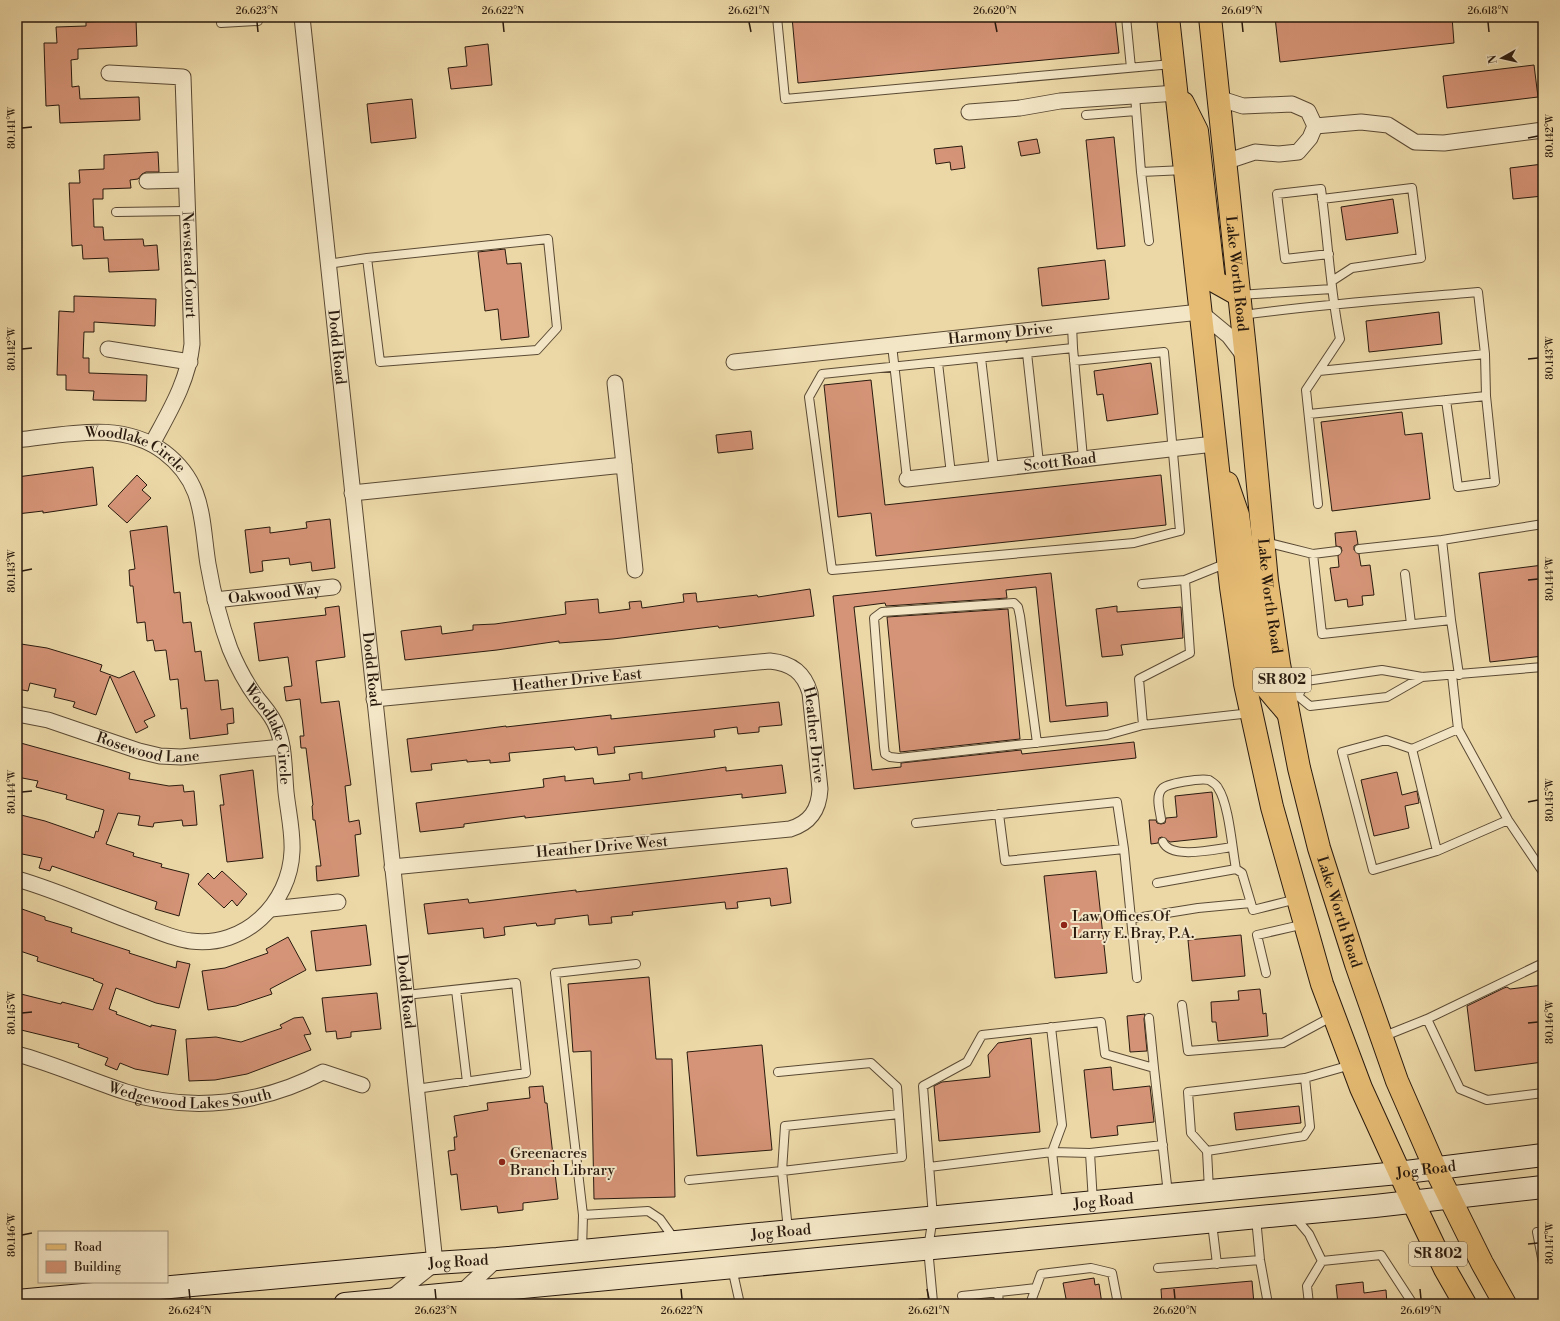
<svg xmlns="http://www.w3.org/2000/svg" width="1560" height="1321" font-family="'Libre Bodoni',serif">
<rect width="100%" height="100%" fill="#ecd8a7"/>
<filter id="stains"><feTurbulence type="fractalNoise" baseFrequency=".005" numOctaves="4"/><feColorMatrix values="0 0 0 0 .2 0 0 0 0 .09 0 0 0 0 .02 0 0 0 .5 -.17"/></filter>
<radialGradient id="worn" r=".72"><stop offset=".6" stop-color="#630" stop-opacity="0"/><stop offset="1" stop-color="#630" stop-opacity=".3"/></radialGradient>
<path fill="#d59477" stroke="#291a0e" d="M792,17H852V20L890,17H1115L1119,53L798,83Z
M1275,17H1452L1454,43L1280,62Z
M136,20L137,46L78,49V59L71,60L72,87L79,86L80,99L139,97L140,120L60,123L59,105L46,106L44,43H57L56,27L86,26V22Z
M488,44L492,85L451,89L448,68L467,66L465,47Z
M1534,65L1538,97L1447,108L1443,76Z
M412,99L416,138L371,143L367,104Z
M1114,137L1125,246L1097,249L1086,140Z
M1037,139L1040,153L1021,156L1018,142Z
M962,146L965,168L951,170L950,162L936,164L934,149Z
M158,152L159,172H146L142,174L138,179L130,180L131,188L103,189V199H93L94,227H103L104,240L143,239L144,246L157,245L159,270L109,272L108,258L83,259L82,245L72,246L69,183H80L79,170L104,169V155Z
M1543,164V196L1513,199L1510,168Z
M1393,199L1398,233L1346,240L1341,207Z
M505,249L507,264L521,263L529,337L501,340L498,309L485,311L478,252Z
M1105,260L1109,299L1042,306L1038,268Z
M74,296L156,299L155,326L94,322V332H84L83,358H89V373L147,375L146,401L93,400L94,391L66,390V375H57L59,311L74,312Z
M1439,312L1442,344L1369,352L1366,321Z
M1151,363L1158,414L1107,421L1103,394L1097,395L1094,371Z
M871,380L885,505L1161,475L1166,525L876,556L871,513L838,517L824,385Z
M1402,412L1405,435L1422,433L1430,499L1332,511L1321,422Z
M751,431L753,449L718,453L716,435Z
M93,467L97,505L43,513V511L17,514V477Z
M137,475L147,485L142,490L151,498L127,523L108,506Z
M330,519L335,568L312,571L311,562L290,565L289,558L262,561L263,571L250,573L245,530L270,527V533L307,528L306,522Z
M167,526L174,593L180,592L183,623L191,622L195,652L201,651L205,681L218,680L221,710L233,708L234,723L227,724L228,734L190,739L187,708L181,709L178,679L170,680L166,650L155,651L153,640L147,641L145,622L137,623L133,586H130L129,570L135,569L130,531Z
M1356,531L1358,544L1354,546V550L1359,554L1361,566L1370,565L1374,595L1362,596L1363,605L1348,607L1347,599L1335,601L1330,568L1339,567L1338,556L1342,551L1341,547L1336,546L1335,533Z
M1543,565V656L1490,662L1479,573Z
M1051,573L1066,706L1107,702L1108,716L1050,722L1036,587L1006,590L1007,598L886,606L885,603L854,607L872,770L901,767V763L1021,750L1022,754L1134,742L1136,758L854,789L833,596Z
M810,589L814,616L719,628L718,626L613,639L559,643V641L497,650L405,660L401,631L441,626L442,634L473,630V625L495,624L566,614L565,602L598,599L599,613L630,609L629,602L641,601L642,608L684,602L683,594L696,593L697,602L757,595L758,597Z
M339,606L345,657L316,661L321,703L339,701L351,785L345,786L349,822L359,820L361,834L355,835L359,876L317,881L316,866H321L315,820H313L312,806L313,805L306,748H301L300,736H304L300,699L286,701L284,687L292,686L288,657L259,661L254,623L326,615L325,608Z
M1117,606V612L1181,607L1183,638L1121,645L1123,655L1102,657L1096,609Z
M1008,609L1020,739L900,752L887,617Z
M21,644L47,648L87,660L102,665L100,671L119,678L134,671L155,716L144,721L148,727L136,733L110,676L96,715L73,707L75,702L54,697L56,689L30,683L28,691L17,689V670Z
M779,702L782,725L759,727V732L738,734L737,727L714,730L715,737L614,747L615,753L598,755L597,747L575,750L574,747L509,753L510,761L490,763V760L467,762V760L431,764L432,770L411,772L407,739L506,726V727L611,715V719Z
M17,742L130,773L129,779L169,786L183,785L184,792L194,791L197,825L183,826L182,820L154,823L153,827L138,825L140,816L118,813L106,844L134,853L133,856L162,864L161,867L189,874L179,916L155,909L157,902L52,866L50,871L39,868L42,858L17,853V832L21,815L45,821L94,838L96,831L98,832L104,810L66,799L67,795L36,787L38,781L17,777Z
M782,765L786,793L742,798V794L525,818V816L464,824V827L420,832L416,803L544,787L543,779L565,776V781L593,778L594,784L630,780L629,774L642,772V779L726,767V771Z
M253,770L263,858L227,862L220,805H224L220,775Z
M1397,772L1402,795L1417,791L1419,803L1405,806L1409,828L1374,836L1361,780Z
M1212,792L1217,837L1170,842L1162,837L1159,838L1158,843L1151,844L1149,820H1156L1157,823L1161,824L1165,823L1166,818L1177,817L1175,796Z
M787,868L791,903L771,906L770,898L737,902L738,908L726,909L725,902L632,912L633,915L611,917L612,923L589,925L588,915L555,919V924L537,926L536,923L504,927L505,935L484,938L483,928L428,934L424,904L468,899L469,903L576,890V892Z
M222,871L247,894L237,906L232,900L224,908L198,884L208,873L214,879Z
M1096,871L1107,973L1055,978L1044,876Z
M22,909L45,917V920L72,928L71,932L130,951L129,953L176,968L177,961L190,964L179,1008L156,1003L116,988L109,1009L117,1012L116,1014L151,1027V1025L176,1030L168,1075L135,1069L120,1063L117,1070L105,1065L108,1058L78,1047L79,1044L17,1029V993L61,1004L62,1002L93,1010L103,984L93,980L94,979L37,961L38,957L17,950V922Z
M366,925L371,965L316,971L311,931Z
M1241,935L1245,976L1192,981L1188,940Z
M288,937L306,970L270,989L272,994L236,1006L208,1010L202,971L225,968L268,953L266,949Z
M649,977L656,1059H672L675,1197L594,1199L591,1051L573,1052L568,984Z
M1543,985V1062L1475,1071L1467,1006L1504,988L1507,987L1510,989Z
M1260,989L1263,1014L1266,1013L1268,1036L1218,1041L1216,1022H1212L1211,1002L1239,1000L1238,991Z
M377,993L381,1029L351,1032V1037L337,1039L336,1031L326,1032L322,998Z
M1145,1014L1144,1019L1147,1051L1130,1052L1127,1016Z
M303,1017L311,1034L304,1035L311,1050L247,1074L215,1080L189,1081L186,1039L216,1037L241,1042L282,1028L280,1025L294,1018Z
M1031,1038L1040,1132L939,1141L934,1086L942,1082L990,1077L988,1055L998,1043Z
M762,1045L772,1150L697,1156L687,1052Z
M1111,1067L1113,1090L1150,1086L1154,1122L1117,1126L1118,1135L1091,1138L1084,1070Z
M543,1086L545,1103H547L558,1199L523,1203V1210L498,1213L497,1206L461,1210L457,1174L451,1175L448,1151L455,1150L454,1137H457L454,1116L488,1110L487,1103L530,1098L529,1087Z
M1299,1106L1301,1123L1236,1130L1234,1113Z
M1094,1278L1095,1285L1099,1284L1102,1304H1067L1063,1283Z
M1252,1281L1254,1304H1162L1161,1289Z
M1363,1282L1364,1293L1386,1290L1387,1304H1338L1336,1285Z"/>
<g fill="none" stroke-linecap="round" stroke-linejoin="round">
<defs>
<path id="lane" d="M777,17L785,99L1172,64
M1126,17L1131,68
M221,23L258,21V17
M1135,96L1141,172L1185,170
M1086,115L1136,111
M1141,172L1149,241
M1322,199L1412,188L1421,258L1352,268L1332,281
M116,212L187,211
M328,264L367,258L380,362L537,350L557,328L548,239L367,258
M1239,295L1332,289
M1243,315C1321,304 1400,299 1478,292L1485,354L1486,396L1309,414
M1072,325L1073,348
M892,345L907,479
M1027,353L1039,463
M981,358L994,469
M1074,361L1164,352L1180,531L1134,543L832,570L809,397L822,374L1073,348L1083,458
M938,363L951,474
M1319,371L1485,354
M1446,400L1458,487L1495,482L1486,396
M1318,504L1306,390L1340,339C1330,290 1328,239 1321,189L1277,194L1285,259L1329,254
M1265,542L1313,554L1337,551
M1359,549L1442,540
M1313,554L1322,634L1451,620L1459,675
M1227,563L1185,580L1190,653L1139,679L1143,725L1251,713
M1405,574L1411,624
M1142,584L1185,580
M1451,620L1442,540L1543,524
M1452,675L1458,729L1508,820L1543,872
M1298,696L1310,706L1387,697L1422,677
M1286,698L1298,696L1306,681L1382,670L1422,677L1543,667
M1458,729L1412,749L1386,740L1342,752L1373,870L1437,851L1508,820
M1037,743L1020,616L1018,607L1014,603L882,612L874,618L884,747L885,754L890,757L899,758L1107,735L1143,725
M1412,749L1437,851
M999,814L1005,861L1124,849
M1161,819C1160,811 1155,796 1162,789C1167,783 1201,778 1209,780C1212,782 1217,785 1218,788C1229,804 1232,848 1236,869
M916,823L1117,802L1124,849L1137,978
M1163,842C1171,860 1216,849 1232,847
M1157,883L1236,869L1242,873L1253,910L1297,899
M1130,919L1198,908L1251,903
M1266,973L1257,935L1305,924
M456,990L467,1082
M406,995L516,983L526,1073L416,1089
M1182,1005L1188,1051L1283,1043L1333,1016
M1149,1018L1154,1068
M1427,1019L1543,963
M1051,1027L1062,1125L1052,1152L1090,1153
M1382,1037L1427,1019L1460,1089L1487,1100L1543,1093
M778,1072L871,1063L897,1087L902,1157L782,1171L788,1230
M1207,1151L1304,1136L1310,1127L1305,1078
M929,1167L1052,1152L1058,1205
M689,1180L782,1171L785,1126L899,1114
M1209,1190L1207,1151L1191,1133L1188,1092L1305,1078L1351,1065
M1093,1202L1090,1153L1163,1145
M583,1215L648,1211L660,1219L675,1240
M1294,1216L1309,1234L1322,1261L1381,1255L1413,1304
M1256,1218L1260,1260L1268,1304
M1212,1223L1217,1264
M1537,1232L1543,1263
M582,1251L583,1215L555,973L636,964
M732,1268L740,1304
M1158,1268L1260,1260
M998,1292L999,1304
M962,1296L1036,1288
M933,1302L928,1248L933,1217L923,1086L967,1062L982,1035L1101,1022L1105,1054L1154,1068L1168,1194
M918,1304L933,1302V1304
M1030,1304L1041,1274L1091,1268L1112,1273L1118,1304
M1309,1304L1307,1286L1322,1261"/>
<g id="street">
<path id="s1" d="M302,17L435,1263L390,1299"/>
<path id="s2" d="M109,73L183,77L192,344C188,382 169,412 152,444"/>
<path d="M1218,98L1243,106L1292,104L1308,111L1315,126L1310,138L1298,152L1279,154L1255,152L1225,162"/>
<path d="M969,112L1020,108L1060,101L1177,93"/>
<path d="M1315,126L1361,122L1388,125L1415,142L1444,143L1543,130"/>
<path d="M147,181L186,180"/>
<path d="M108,349L190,362"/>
<path id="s3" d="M734,362L1200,312L1229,336L1245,357"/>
<path d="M615,383L624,465"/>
<path id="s4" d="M17,440C66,435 121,420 164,452C205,483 201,520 208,564C213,593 220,622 230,649C237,666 246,683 257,698C264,707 273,716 277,728C285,748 284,771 286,792C288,811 293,832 292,851C290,904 244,948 191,941C173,939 155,930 138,924C100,910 56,890 17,879"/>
<path id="s5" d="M907,479L1214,444"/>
<path d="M352,493L624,465L635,570"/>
<path id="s6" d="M215,600L333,587"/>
<path id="s7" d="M374,699L770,661C791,663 804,672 810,693L820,789C819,810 810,823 790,829L392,867"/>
<path id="s8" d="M17,714L48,720L139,751L160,756L181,757L282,747"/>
<path d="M271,909L338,902"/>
<path id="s9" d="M17,1054C54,1064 89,1080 126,1092C191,1113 263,1104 323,1072L362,1085"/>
<path d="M463,1304L461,1293L497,1259"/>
</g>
<g id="secondary">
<path id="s10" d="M17,1301L435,1263L497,1259L1398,1173L1543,1155"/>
<path d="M345,1304L1375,1206L1543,1187"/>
</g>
<g id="primary">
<path d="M1168,17L1231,587L1245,684L1272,807L1322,984L1361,1088L1413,1202L1445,1269L1465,1304"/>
<path id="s11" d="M1210,17L1246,359L1267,581L1279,664L1299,768L1319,848L1356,964L1397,1081L1435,1168L1482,1263L1505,1304"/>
<path d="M1183,103L1197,131L1214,281L1239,295"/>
<path d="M1227,483L1238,515L1260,680L1288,713"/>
</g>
</defs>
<use href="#lane" stroke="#5a4a34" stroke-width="10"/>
<use href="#street" stroke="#5a4a34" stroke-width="17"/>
<use href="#secondary" stroke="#291a0e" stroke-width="24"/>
<use href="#primary" stroke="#291a0e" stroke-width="24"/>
<use href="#lane" stroke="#f3e6c6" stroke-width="8"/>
<use href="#street" stroke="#f3e6c6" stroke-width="15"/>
<use href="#secondary" stroke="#f3e6c6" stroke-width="22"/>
<use href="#primary" stroke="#e6bc74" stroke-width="22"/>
</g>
<path fill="none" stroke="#291a0e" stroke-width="1.5" d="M257,22L258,32M503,22L504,32M749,22L751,32M995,22L997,32M1242,22L1243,32M1488,22L1489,32M22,128L32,127M1528,138L1538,136M22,349L32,348M1528,359L1538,358M22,571L32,569M1528,580L1538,579M22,792L32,791M1528,802L1538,800M22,1013L32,1012M1528,1023L1538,1022M22,1235L32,1233M1528,1244L1538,1243M189,1289L190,1299M435,1289L436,1299M681,1289L682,1299M927,1289L929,1299M1174,1289L1175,1299M1420,1289L1421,1299"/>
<g fill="#8f2418" stroke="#f3e6c6" stroke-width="1.5">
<circle cx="1064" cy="925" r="4"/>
<circle cx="502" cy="1162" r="4"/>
</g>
<g text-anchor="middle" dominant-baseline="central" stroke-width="4" stroke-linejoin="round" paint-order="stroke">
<g fill="#f3e6c6" stroke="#665745" stroke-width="1">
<rect x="1253" y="668" width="58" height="24" rx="3"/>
<rect x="1409" y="1242" width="58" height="24" rx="3"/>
</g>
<g font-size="14" font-weight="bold" fill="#291a0e">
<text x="1282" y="680">SR 802</text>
<text x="1438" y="1254">SR 802</text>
</g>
<g font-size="15" fill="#291a0e" stroke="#f3e6c6">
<text stroke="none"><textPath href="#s2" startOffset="262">Newstead Court</textPath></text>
<text stroke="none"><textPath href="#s11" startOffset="258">Lake Worth Road</textPath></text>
<text stroke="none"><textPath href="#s3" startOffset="268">Harmony Drive</textPath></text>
<text stroke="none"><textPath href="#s1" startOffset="332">Dodd Road</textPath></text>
<text stroke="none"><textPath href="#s4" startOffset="123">Woodlake Circle</textPath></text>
<text stroke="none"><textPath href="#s5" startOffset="154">Scott Road</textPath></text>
<text stroke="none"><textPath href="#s6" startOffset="60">Oakwood Way</textPath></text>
<text stroke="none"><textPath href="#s11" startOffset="582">Lake Worth Road</textPath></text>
<text stroke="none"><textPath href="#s1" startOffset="656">Dodd Road</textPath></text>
<text stroke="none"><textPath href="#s7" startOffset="204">Heather Drive East</textPath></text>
<text stroke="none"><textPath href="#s4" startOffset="459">Woodlake Circle</textPath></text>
<text stroke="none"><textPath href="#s7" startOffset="495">Heather Drive</textPath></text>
<text stroke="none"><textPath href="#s8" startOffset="136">Rosewood Lane</textPath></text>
<text transform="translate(602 847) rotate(-5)">Heather Drive West</text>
<text stroke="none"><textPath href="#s11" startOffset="906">Lake Worth Road</textPath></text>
<text stroke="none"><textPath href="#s1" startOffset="980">Dodd Road</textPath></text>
<text stroke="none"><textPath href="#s9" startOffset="180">Wedgewood Lakes South</textPath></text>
<text stroke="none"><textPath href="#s10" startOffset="1415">Jog Road</textPath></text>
<text stroke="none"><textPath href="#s10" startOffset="1091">Jog Road</textPath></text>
<text stroke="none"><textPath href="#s10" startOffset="767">Jog Road</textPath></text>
<text stroke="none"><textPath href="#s10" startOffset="443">Jog Road</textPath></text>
</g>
<g font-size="15" fill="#291a0e" stroke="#f3e6c6" text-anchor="start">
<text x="1072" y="916">Law Offices Of<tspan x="1072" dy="17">Larry E. Bray, P.A.</tspan></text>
<text x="510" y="1153">Greenacres<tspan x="510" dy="17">Branch Library</tspan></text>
</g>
</g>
<rect width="1560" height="1321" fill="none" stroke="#ecd8a7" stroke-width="44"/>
<rect x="38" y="1231" width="130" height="52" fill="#f3e6c6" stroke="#a2947c"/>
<rect x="46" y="1244" width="20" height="6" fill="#e6bc74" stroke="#a2947c"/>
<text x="74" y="1251" font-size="12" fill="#291a0e">Road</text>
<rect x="46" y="1261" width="20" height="12" fill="#d59477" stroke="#a2947c"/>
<text x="74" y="1271" font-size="12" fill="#291a0e">Building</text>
<g transform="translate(1502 58) rotate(262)" stroke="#f3e6c6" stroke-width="3" paint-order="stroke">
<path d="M0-3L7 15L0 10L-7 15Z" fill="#291a0e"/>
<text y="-6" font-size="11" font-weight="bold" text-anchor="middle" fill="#291a0e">N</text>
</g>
<rect x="22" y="22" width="1516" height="1277" fill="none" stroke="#291a0e" stroke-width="1.5"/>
<g font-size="10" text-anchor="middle" fill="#291a0e">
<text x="257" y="14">26.623°N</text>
<text x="503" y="14">26.622°N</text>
<text x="749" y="14">26.621°N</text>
<text x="995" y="14">26.620°N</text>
<text x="1242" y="14">26.619°N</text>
<text x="1488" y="14">26.618°N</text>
<text transform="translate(11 128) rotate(-90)" y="4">80.141°W</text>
<text transform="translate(1549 136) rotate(-90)" y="4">80.142°W</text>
<text transform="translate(11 349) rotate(-90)" y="4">80.142°W</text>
<text transform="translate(1549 358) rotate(-90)" y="4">80.143°W</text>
<text transform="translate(11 571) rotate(-90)" y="4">80.143°W</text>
<text transform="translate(1549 579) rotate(-90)" y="4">80.144°W</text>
<text transform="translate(11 792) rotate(-90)" y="4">80.144°W</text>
<text transform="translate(1549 800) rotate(-90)" y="4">80.145°W</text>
<text transform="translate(11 1013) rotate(-90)" y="4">80.145°W</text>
<text transform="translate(1549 1022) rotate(-90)" y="4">80.146°W</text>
<text transform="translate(11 1235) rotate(-90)" y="4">80.146°W</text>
<text transform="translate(1549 1243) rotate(-90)" y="4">80.147°W</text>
<text x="190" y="1314">26.624°N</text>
<text x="436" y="1314">26.623°N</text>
<text x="682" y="1314">26.622°N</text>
<text x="929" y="1314">26.621°N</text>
<text x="1175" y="1314">26.620°N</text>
<text x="1421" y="1314">26.619°N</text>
</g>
<rect width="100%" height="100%" filter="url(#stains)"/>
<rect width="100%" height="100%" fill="url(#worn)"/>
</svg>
